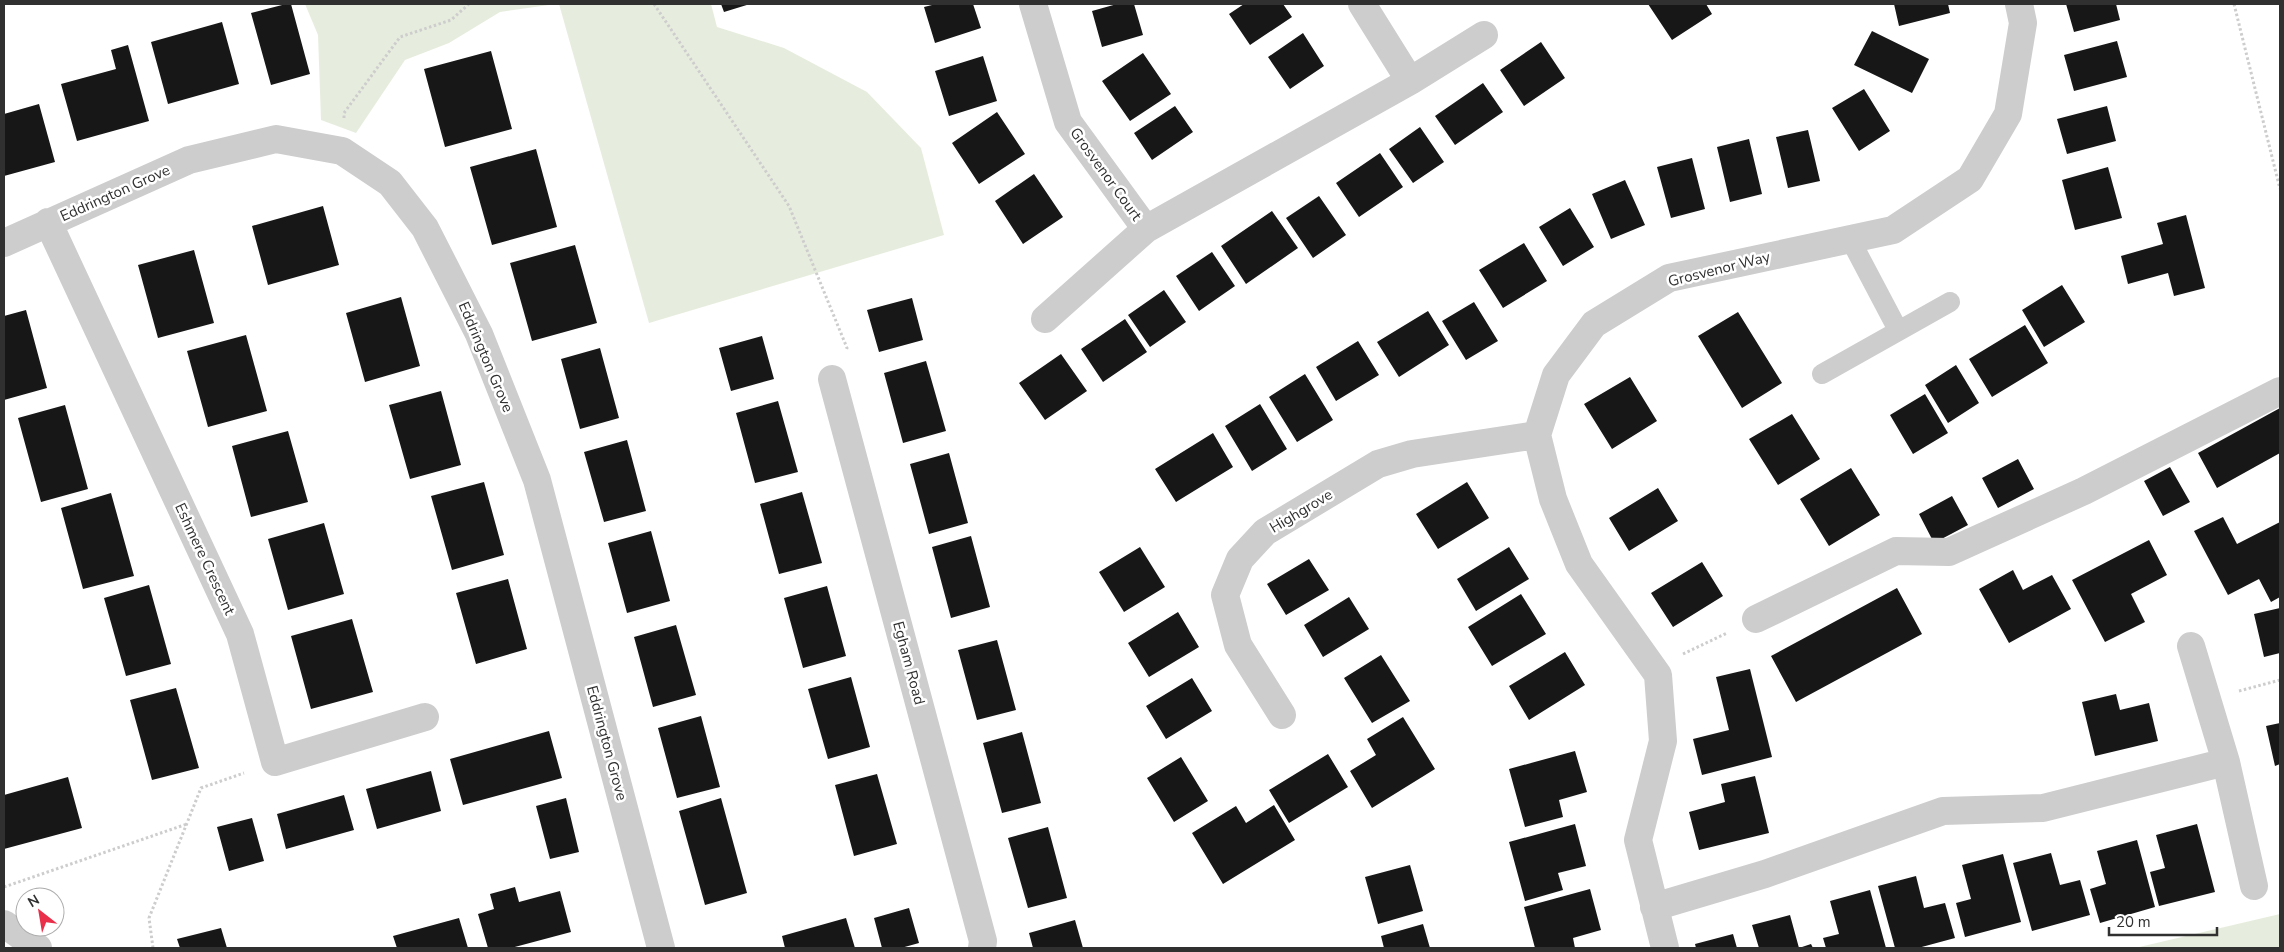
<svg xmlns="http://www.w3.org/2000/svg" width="2284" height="952" font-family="'Nunito Sans',sans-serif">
<rect width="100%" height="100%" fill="#fff"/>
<path fill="#e7edde" d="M305,4H556L500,12L449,43L405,60L356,133L321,120L318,35Z
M559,4H711L717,27L784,48L867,92L921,148L944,235L649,323Z
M2280,914V948H2135Z"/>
<path fill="#171717" d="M286,4H291L310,74L271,85L251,13Z
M721,4H750L724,12Z
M936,4H973L981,28L935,43L924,7Z
M1117,4H1134L1143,35L1102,47L1092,11Z
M1244,4H1283L1292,17L1250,45L1229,14Z
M1648,4H1706L1712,14L1672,40Z
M1894,4H1948L1950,13L1899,26Z
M2066,4H2116L2120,20L2074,32Z
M222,22L239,84L168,104L151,42Z
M1872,31L1929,59L1912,93L1854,65Z
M1303,33L1324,66L1290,89L1268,57Z
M2117,41L2127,77L2074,91L2064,55Z
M1541,42L1565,78L1524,106L1500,70Z
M128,45L149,121L77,141L61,84L116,69L111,50Z
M491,51L512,129L445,147L424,69Z
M1143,53L1171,94L1130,121L1102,81Z
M983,56L997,101L949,116L935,71Z
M1483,83L1503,112L1455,145L1435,116Z
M1864,89L1890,131L1859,151L1832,108Z
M39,104L55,162L4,176V114Z
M1175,106L1193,132L1152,160L1134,133Z
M2107,106L2116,141L2067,154L2057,119Z
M997,112L1025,154L979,184L952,143Z
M1420,127L1444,162L1413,183L1389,149Z
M1808,130L1820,181L1788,188L1776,137Z
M1749,139L1762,194L1730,202L1717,147Z
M536,149L557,227L492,245L470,167Z
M1380,153L1403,187L1359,217L1336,183Z
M1692,158L1705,209L1671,218L1657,167Z
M2108,167L2122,218L2075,230L2062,180Z
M1034,174L1063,217L1023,244L995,201Z
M1625,180L1645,225L1611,239L1592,194Z
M1319,196L1346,235L1313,258L1286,218Z
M323,206L339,265L268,285L252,226Z
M1570,208L1594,247L1563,266L1539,227Z
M1272,211L1298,248L1246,284L1221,246Z
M2186,215L2205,288L2174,296L2168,273L2128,284L2121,256L2163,244L2157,223Z
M1524,243L1547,281L1503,308L1479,270Z
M575,245L597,323L532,341L510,263Z
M194,250L214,323L158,338L138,265Z
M1212,252L1235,286L1199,311L1176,276Z
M2062,285L2085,322L2044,347L2022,310Z
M1164,290L1186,322L1150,347L1128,315Z
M401,297L420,366L365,382L346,313Z
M912,298L923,340L879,352L867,310Z
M1474,302L1498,341L1466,360L1442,321Z
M26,310L47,388L4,400V316Z
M1428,311L1449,345L1399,377L1377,342Z
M1738,312L1782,383L1742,408L1698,336Z
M1125,319L1147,352L1103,382L1081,349Z
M2025,325L2048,363L1992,397L1969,359Z
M246,335L267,411L208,427L187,351Z
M762,336L774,379L731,391L719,348Z
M1358,341L1379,375L1336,401L1316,367Z
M600,348L619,418L580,429L561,359Z
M1061,354L1087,391L1045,420L1019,383Z
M926,361L946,431L903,443L884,373Z
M1956,365L1979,403L1948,423L1925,385Z
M1305,374L1333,420L1297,442L1269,397Z
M1630,377L1657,421L1612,449L1584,404Z
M441,391L461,465L410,479L389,405Z
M1925,394L1948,433L1913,454L1890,415Z
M778,401L798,472L755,483L736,413Z
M1260,404L1287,449L1252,471L1225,426Z
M65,405L88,489L41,502L18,418Z
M2280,408V453L2217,488L2198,453Z
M1792,414L1820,459L1778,485L1749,439Z
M288,431L308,502L251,517L232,446Z
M1213,433L1233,467L1176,502L1155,469Z
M627,440L646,511L604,522L584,452Z
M949,453L968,523L929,534L910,464Z
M2018,459L2034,489L1998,508L1982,478Z
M2170,467L2190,502L2163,516L2144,481Z
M1851,468L1880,515L1829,546L1800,499Z
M484,482L504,555L452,570L431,496Z
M1467,482L1489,518L1438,549L1416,514Z
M1658,488L1678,521L1629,551L1609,518Z
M802,492L822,563L779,574L760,504Z
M111,493L134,576L83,589L61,508Z
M1952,496L1968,525L1934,543L1919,514Z
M2223,517L2237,544L2280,522V597L2271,602L2259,579L2228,595L2194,531Z
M324,523L344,594L288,610L268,539Z
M651,531L670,601L627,613L608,543Z
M971,536L990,607L951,618L932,547Z
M2149,540L2167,575L2131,594L2145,622L2105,642L2072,580Z
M1140,547L1165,587L1124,612L1099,572Z
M1509,547L1529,579L1476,611L1457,579Z
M1309,559L1329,590L1286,615L1267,584Z
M1702,562L1723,596L1673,627L1651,593Z
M2013,570L2023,590L2052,575L2071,609L2009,643L1979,589Z
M508,579L527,649L476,664L456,593Z
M149,585L171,664L126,676L104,598Z
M827,586L846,656L803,668L784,598Z
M1897,588L1922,634L1796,702L1771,656Z
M1521,594L1546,634L1492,666L1468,627Z
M1349,597L1369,629L1323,657L1304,625Z
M2280,608V653L2264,657L2254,614Z
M1178,612L1199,647L1149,677L1128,643Z
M352,619L373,692L311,709L291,636Z
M676,625L696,695L653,707L634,637Z
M997,640L1016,710L977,720L958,650Z
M1565,652L1585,685L1529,720L1509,686Z
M1381,655L1410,701L1372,723L1344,678Z
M1750,669L1772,757L1702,775L1693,739L1729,730L1716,677Z
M851,677L870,747L828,759L808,689Z
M1192,678L1212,711L1166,739L1146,706Z
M176,688L199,768L152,780L130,700Z
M2116,694L2120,710L2149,703L2158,741L2095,756L2082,702Z
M701,716L720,787L677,798L658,728Z
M1403,717L1435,769L1372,808L1350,771L1376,755L1367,739Z
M2280,723V764L2275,766L2266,726Z
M549,731L562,778L463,805L450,759Z
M1022,732L1041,803L1002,813L983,743Z
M1575,751L1587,792L1559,800L1563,817L1525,827L1509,769Z
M1328,754L1348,787L1289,823L1269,790Z
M1181,757L1208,801L1174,822L1147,778Z
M431,771L441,811L377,829L366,789Z
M877,774L897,844L854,856L835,785Z
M1755,776L1769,833L1699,850L1689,812L1725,802L1721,784Z
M68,777L82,828L4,849V795Z
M344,795L354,830L286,849L277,814Z
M566,798L579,852L550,859L536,806Z
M721,798L747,893L705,905L679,811Z
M1274,805L1295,840L1223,884L1192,833L1236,806L1246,823Z
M252,818L264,861L229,871L217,827Z
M1575,824L1586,866L1558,873L1563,890L1525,901L1509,842Z
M2197,824L2215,892L2159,906L2150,872L2165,868L2156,835Z
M1048,827L1067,898L1028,908L1008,838Z
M2137,840L2155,907L2100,923L2090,889L2106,884L2097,851Z
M2051,853L2060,885L2080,880L2090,915L2032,931L2013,863Z
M2003,854L2021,922L1965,937L1956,903L1971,899L1962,865Z
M1410,865L1423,911L1378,924L1365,877Z
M1916,876L1924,908L1945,903L1955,938L1918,948H1895L1878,886Z
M515,887L519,902L560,891L571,932L511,948H488L478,914L494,909L490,894Z
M1590,889L1601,930L1573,938L1575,948H1535L1524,907Z
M1870,890L1886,948H1826L1823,938L1839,934L1830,901Z
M909,908L919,943L901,948H882L874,918Z
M1790,915L1799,948L1811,944L1813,948H1759L1752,925Z
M459,918L468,948H397L393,936Z
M846,918L855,948H785L782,936Z
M1075,920L1083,948H1033L1029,933Z
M1423,924L1430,948H1384L1381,936Z
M221,928L227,948H180L177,939Z
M1733,934L1737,948H1696L1695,944Z"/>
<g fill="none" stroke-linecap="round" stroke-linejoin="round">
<path stroke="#cdcdcd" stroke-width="3" stroke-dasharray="2.5 2.5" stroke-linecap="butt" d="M654,4L789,206L847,348L846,351
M2234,4L2280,189
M344,118V113L400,37L451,20L469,4
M1683,654L1727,633
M2239,691L2280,680
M4,887L187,824
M153,948L149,918L201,788L244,773"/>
<path stroke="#cdcdcd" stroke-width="20" d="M1850,239L1898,330
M1822,374L1950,302"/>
<path stroke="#cdcdcd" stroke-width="28" d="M1033,4L1068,122L1146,229
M1362,4L1410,81
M48,222L240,634L275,762L425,717
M4,243L189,160L276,139L342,151L390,183L425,228L479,334L537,480L661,948
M1045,319L1146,229L1410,81L1484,35
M832,379L983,941L982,948
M1756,619L1896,551L1949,552L2084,491L2280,391
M2191,646L2226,762L2254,886
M1282,715L1238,645L1225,595L1240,559L1265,532L1378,464L1412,454L1537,435
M1654,907L1765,874L1943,811L2043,808L2226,762
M4,924L38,948
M1665,948L1638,840L1663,741L1658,675L1579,564L1553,499L1537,435L1556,375L1594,324L1669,278L1893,230L1970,179L2008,114L2023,23L2019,4"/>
</g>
<g text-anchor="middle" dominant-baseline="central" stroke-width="5" stroke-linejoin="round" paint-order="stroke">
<g font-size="15" fill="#303030" stroke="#fff">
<text transform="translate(1106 174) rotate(54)">Grosvenor Court</text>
<text transform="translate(115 193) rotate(-24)">Eddrington Grove</text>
<text transform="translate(1719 269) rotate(-14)">Grosvenor Way</text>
<text transform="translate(486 357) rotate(67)">Eddrington Grove</text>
<text transform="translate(1301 511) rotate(-31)">Highgrove</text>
<text transform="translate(205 559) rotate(65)">Eshmere Crescent</text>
<text transform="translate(909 663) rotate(75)">Egham Road</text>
<text transform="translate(607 743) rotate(75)">Eddrington Grove</text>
</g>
</g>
<rect width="2284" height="952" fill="none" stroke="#303030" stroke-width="10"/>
<g transform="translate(40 912) rotate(329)"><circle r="24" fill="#ffffff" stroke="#acacac"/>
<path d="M0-4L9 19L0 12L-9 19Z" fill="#ea2f4a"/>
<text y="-8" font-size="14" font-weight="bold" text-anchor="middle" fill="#303030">N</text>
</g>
<path d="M2109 927v8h108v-8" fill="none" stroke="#303030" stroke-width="2.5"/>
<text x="2116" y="927" font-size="15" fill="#303030" stroke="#ffffff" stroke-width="4" paint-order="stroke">20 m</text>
</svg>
